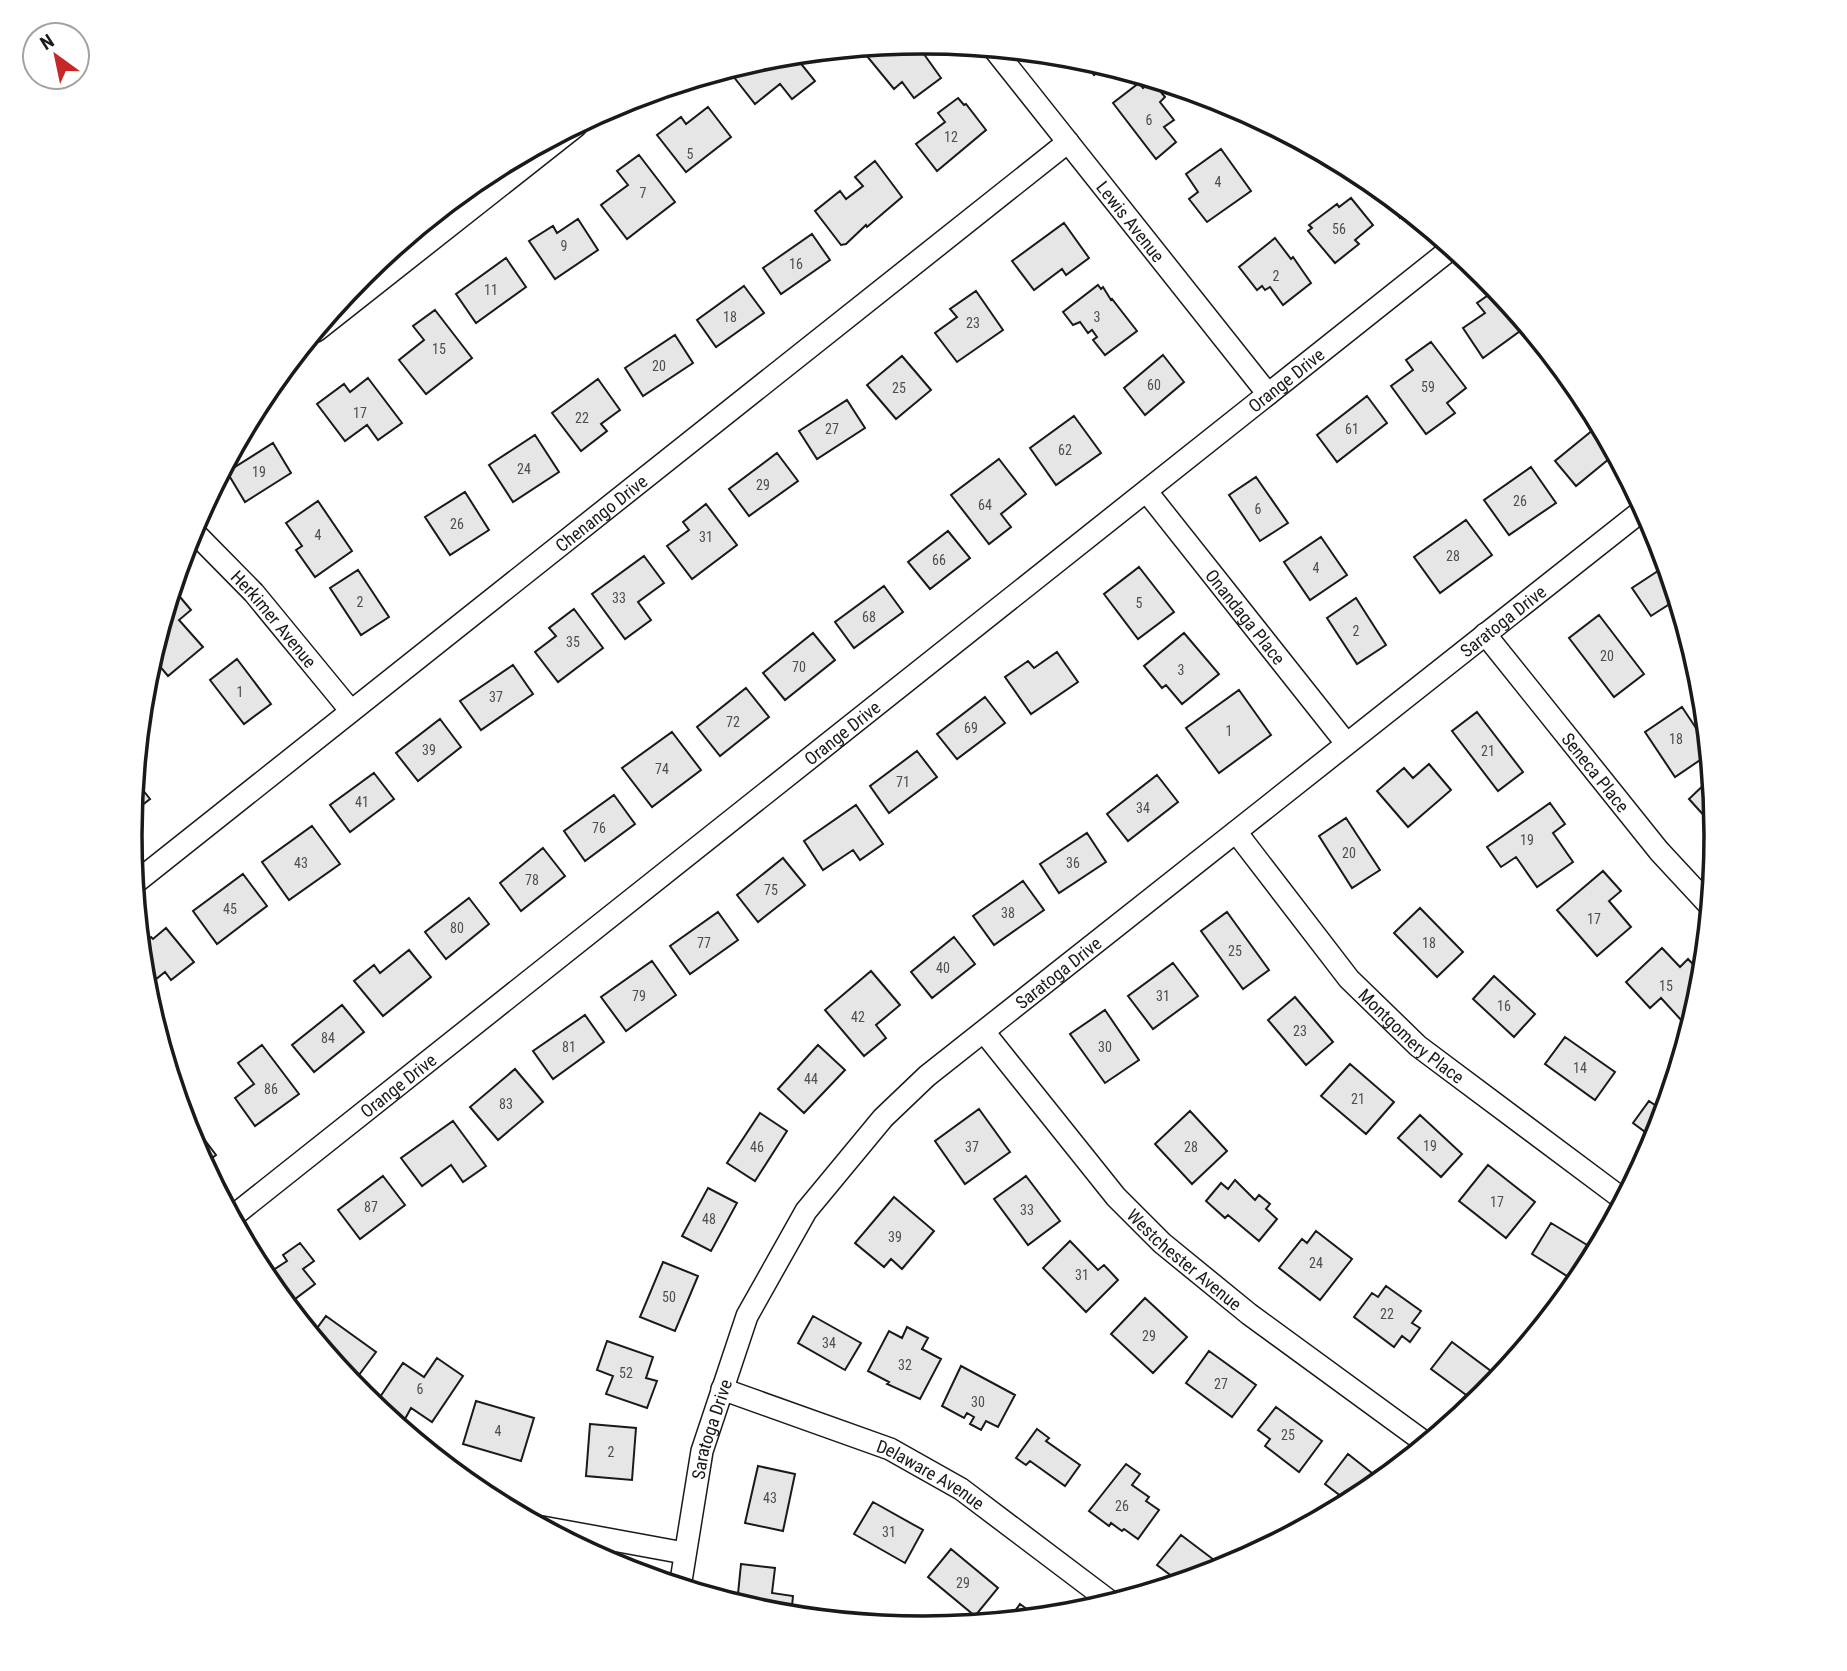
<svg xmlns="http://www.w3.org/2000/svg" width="1847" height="1671" font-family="'Roboto Condensed',sans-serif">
<rect width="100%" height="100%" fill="#fff"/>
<path fill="#e6e6e6" stroke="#1a1a1a" stroke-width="2" d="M916,43L941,78L914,98L902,82L894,89L866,55L877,47Z
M794,55L815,81L792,99L780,84L755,104L733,76L750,63L769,57Z
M1082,58L1106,66L1094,75Z
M1152,81L1165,97L1160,102L1174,120L1164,127L1176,142L1156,159L1113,103L1139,83L1143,88Z
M958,98L964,105L966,104L986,130L937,171L916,144L945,122L938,113Z
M708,107L731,137L686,172L657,135L681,117L686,124Z
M1221,149L1251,191L1207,222L1189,199L1198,192L1186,174Z
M639,155L675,202L627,239L601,205L628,185L617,171Z
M875,161L902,197L867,227L866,225L846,244L841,245L815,211L840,191L846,199L863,186L855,177Z
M1372,182L1409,212L1400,218Z
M1351,198L1373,225L1355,240L1359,244L1335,263L1308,231L1312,228L1309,225L1337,204L1339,207Z
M578,219L598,250L555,279L529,241L553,226L557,233Z
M1064,223L1089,258L1066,275L1062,269L1034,290L1012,261Z
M812,234L830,260L781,294L763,268Z
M1275,238L1291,259L1293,257L1311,283L1283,305L1270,287L1265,290L1262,286L1257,290L1239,267Z
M506,258L526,287L476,323L456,294Z
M1098,285L1101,289L1103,287L1111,300L1112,299L1137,331L1105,355L1093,340L1097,337L1092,330L1088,333L1080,322L1073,325L1063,312Z
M744,286L764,313L716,347L697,320Z
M1497,289L1527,326L1483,358L1463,328L1485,313L1477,303Z
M976,291L1003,330L957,362L935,333L957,317L950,309Z
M435,310L472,358L426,394L399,360L424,340L413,326Z
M675,335L693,363L643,396L625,368Z
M1431,342L1466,388L1447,403L1455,413L1426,434L1391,386L1413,370L1406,360Z
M1163,355L1184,382L1145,415L1124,388Z
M902,356L931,390L896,419L867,385Z
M368,378L402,423L378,440L367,425L345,441L317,404L344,384L350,392Z
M598,379L620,410L601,424L607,431L581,451L552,413Z
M1367,396L1387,423L1337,462L1317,435Z
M847,400L865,428L817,459L799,431Z
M1074,416L1101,453L1056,485L1030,448Z
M1599,425L1615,454L1576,486L1555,461Z
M535,435L559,472L513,502L489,465Z
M273,443L291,473L245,502L227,472Z
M777,453L798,481L749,516L729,489Z
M999,459L1026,494L1001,514L1011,527L989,544L951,495Z
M1531,467L1556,503L1509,535L1484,500Z
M1256,477L1288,523L1260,541L1229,495Z
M465,492L489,530L450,555L425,517Z
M318,501L352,551L315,577L296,550L302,546L286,523Z
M706,504L737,545L692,579L667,546L689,530L683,522Z
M1466,520L1492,555L1440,593L1414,557Z
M948,531L970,558L930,589L908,562Z
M1321,537L1347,575L1310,600L1284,562Z
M644,556L664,583L638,602L651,620L625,639L592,594Z
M1667,565L1679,605L1676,600L1651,616L1632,588Z
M1139,567L1174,612L1138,639L1104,594Z
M358,570L389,617L361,635L330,588Z
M884,586L903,612L854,648L835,622Z
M175,591L191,610L179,620L203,647L168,676L152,657L171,594Z
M1356,598L1386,645L1357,664L1327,618Z
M574,609L603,648L558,682L535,652L556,636L549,628Z
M1599,615L1644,674L1614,697L1569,638Z
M813,633L835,660L785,700L763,673Z
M1184,633L1219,674L1182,704L1166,685L1162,688L1144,666Z
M1057,652L1078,682L1031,714L1005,677L1028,661L1034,668Z
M237,659L271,704L244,724L210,680Z
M513,665L533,694L481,730L460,701Z
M746,688L769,717L720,756L697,727Z
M1239,690L1271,735L1219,773L1186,728Z
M985,697L1005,723L957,759L937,734Z
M1682,707L1708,746L1709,754L1675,777L1645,732Z
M1477,712L1523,772L1498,791L1452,731Z
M440,719L461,747L418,781L396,753Z
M672,732L701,770L652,807L622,768Z
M917,751L937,777L889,813L870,786Z
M1429,764L1451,790L1408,827L1377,791L1404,768L1413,778Z
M374,773L394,799L350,832L330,805Z
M1157,775L1178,802L1128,841L1107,814Z
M1711,778L1716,829L1689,799Z
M135,780L150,799L132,813Z
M614,795L635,824L585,861L564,831Z
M1550,803L1565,824L1553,833L1573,862L1537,887L1516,857L1501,867L1487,847Z
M856,805L883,844L860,860L853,850L823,870L804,841Z
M1346,818L1380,870L1352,888L1319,836Z
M312,826L340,864L289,900L262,862Z
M1087,833L1106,862L1059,893L1040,864Z
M543,848L565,876L521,911L500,883Z
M783,858L805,885L758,922L737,895Z
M1603,871L1621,891L1609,901L1631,927L1597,956L1557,910Z
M243,874L267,906L217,944L193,911Z
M1023,881L1044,910L994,945L973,916Z
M469,898L489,924L446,959L425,932Z
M1420,908L1463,952L1437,977L1394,933Z
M718,912L738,940L690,974L670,946Z
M1227,912L1269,970L1243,989L1201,931Z
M166,928L194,962L171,980L165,972L145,988L141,945L151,937L153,939Z
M954,937L975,964L932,998L911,972Z
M1662,948L1680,967L1688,959L1703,975L1696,1008L1682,1021L1661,998L1650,1008L1626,982Z
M409,950L431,977L383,1016L354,981L374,965L380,973Z
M652,961L676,995L626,1031L601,997Z
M1173,963L1198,996L1153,1029L1128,996Z
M871,971L900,1005L876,1025L886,1038L864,1056L825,1010Z
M1494,976L1535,1014L1514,1037L1473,999Z
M1295,997L1333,1042L1306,1065L1268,1020Z
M342,1005L364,1032L314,1072L292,1045Z
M1105,1010L1139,1060L1105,1083L1070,1034Z
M585,1015L604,1042L553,1079L533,1051Z
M1565,1037L1615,1072L1595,1100L1545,1064Z
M262,1045L299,1094L255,1126L235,1098L254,1084L238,1063Z
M818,1045L845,1070L804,1113L778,1089Z
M1350,1064L1394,1102L1366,1134L1321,1096Z
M515,1069L543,1102L498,1140L470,1107Z
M1649,1101L1665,1112L1656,1140L1633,1123Z
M979,1109L1010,1152L965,1184L935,1141Z
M1190,1111L1227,1151L1192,1184L1155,1144Z
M760,1113L787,1131L755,1181L727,1163Z
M1420,1115L1462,1154L1441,1177L1398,1138Z
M453,1121L486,1166L463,1182L451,1165L422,1186L401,1158Z
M195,1127L216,1155L204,1164L188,1132Z
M1488,1165L1535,1202L1506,1238L1459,1201Z
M383,1176L405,1205L360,1239L338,1210Z
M1026,1176L1060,1221L1028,1245L994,1199Z
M1235,1180L1255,1200L1259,1195L1270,1204L1266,1209L1277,1219L1259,1241L1228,1215L1225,1218L1206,1201L1221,1183L1228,1189Z
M708,1188L737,1203L711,1251L682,1236Z
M894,1197L934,1231L902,1269L891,1259L884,1267L855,1243Z
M1551,1223L1597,1251L1578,1283L1532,1254Z
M1316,1231L1352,1259L1320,1300L1279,1268L1302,1239L1307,1243Z
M1070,1241L1098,1270L1104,1265L1118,1280L1086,1312L1043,1268Z
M300,1243L314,1261L303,1269L315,1284L287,1305L264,1276L287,1261L283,1255Z
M663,1262L698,1276L675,1331L640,1317Z
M1386,1286L1421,1311L1412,1323L1420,1328L1410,1342L1402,1336L1394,1347L1354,1317L1372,1293L1378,1297Z
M1145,1298L1187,1337L1153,1373L1111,1334Z
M326,1316L376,1352L353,1383L312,1335Z
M813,1316L861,1343L845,1370L798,1343Z
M907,1327L928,1338L922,1349L941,1359L920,1399L887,1384L889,1382L868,1371L889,1331L902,1338Z
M607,1341L653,1357L646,1378L657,1381L647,1408L606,1394L613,1376L597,1370Z
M1452,1342L1499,1377L1477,1403L1431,1369Z
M1209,1351L1256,1385L1232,1417L1186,1383Z
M437,1358L463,1376L432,1422L411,1408L405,1419L378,1400L403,1363L424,1377Z
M961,1366L1015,1395L998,1427L986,1421L981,1430L970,1424L974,1417L967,1413L964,1418L942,1406Z
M476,1401L534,1418L521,1461L463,1444Z
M1276,1407L1322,1441L1299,1472L1265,1446L1270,1439L1258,1430Z
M590,1424L636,1428L632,1480L586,1476Z
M1037,1429L1049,1438L1046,1441L1080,1465L1065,1486L1030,1461L1026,1465L1016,1458Z
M1348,1454L1382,1481L1364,1495L1350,1503L1325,1484Z
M1126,1464L1140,1474L1132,1485L1149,1497L1146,1501L1159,1510L1138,1539L1124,1529L1122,1531L1111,1523L1109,1526L1089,1511Z
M758,1466L795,1474L783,1531L745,1523Z
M873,1502L923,1530L905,1563L854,1534Z
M1181,1535L1226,1569L1181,1583L1157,1565Z
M951,1549L998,1588L975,1616L928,1577Z
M741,1564L775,1568L772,1593L793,1596L791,1616L768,1614L737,1604Z
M1020,1604L1039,1618L1008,1621Z"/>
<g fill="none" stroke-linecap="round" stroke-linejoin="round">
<defs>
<g id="minor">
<path id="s1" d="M994,49L1268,394"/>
<path d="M316,331L576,126"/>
<path id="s2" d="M1147,492L1346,743"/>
<path id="s3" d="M192,530L254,593L351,711"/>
<path id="s4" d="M1485,634L1659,851L1710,906"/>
<path id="s5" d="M1236,832L1349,979L1418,1046L1624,1200"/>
<path id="s6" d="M135,883L1068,142"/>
<path id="s7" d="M984,1032L1116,1197L1162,1243L1249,1314L1427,1444"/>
<path id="s8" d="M232,1217L1452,248"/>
<path id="s9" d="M722,1389L890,1449L961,1489L1112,1603"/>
<path d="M542,1527L684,1553"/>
<path id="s10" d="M680,1587L702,1451L747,1316L806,1211L883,1118L927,1076L1644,509"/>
</g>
</defs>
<use href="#minor" stroke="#1a1a1a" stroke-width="24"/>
<use href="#minor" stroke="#fff" stroke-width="21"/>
</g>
<g text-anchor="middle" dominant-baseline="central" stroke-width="5" stroke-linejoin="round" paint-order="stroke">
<g font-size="14" fill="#4d4d4d">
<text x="1149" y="120">6</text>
<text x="951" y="137">12</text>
<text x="690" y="154">5</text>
<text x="1218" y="182">4</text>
<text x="643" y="193">7</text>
<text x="1339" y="229">56</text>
<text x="564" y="246">9</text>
<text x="796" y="264">16</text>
<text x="1276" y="276">2</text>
<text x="491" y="290">11</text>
<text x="730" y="317">18</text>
<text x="1097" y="317">3</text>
<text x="973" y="323">23</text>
<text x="439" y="349">15</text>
<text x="659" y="366">20</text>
<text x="1154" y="385">60</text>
<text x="1428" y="387">59</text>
<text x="899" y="388">25</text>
<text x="360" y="413">17</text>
<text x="582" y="418">22</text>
<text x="832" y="429">27</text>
<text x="1352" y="429">61</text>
<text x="1065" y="450">62</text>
<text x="524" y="469">24</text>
<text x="259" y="472">19</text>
<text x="763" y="485">29</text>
<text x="1520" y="501">26</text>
<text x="985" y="505">64</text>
<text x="1258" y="509">6</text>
<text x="457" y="524">26</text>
<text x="318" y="535">4</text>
<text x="706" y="537">31</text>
<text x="1453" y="556">28</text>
<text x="939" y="560">66</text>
<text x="1316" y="568">4</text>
<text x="619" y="598">33</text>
<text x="360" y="602">2</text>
<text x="1139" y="603">5</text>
<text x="869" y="617">68</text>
<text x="1356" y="631">2</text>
<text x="573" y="642">35</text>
<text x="1607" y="656">20</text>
<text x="799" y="667">70</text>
<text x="1181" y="670">3</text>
<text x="240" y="692">1</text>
<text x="496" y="697">37</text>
<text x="733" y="722">72</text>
<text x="971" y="728">69</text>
<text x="1229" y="731">1</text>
<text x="1676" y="739">18</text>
<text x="429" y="750">39</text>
<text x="1488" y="751">21</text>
<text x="662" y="769">74</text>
<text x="903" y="782">71</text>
<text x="362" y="802">41</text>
<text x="1143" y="808">34</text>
<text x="599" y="828">76</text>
<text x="1527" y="840">19</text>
<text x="1349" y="853">20</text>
<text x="301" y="863">43</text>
<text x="1073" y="863">36</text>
<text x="532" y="880">78</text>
<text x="771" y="890">75</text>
<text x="230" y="909">45</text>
<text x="1008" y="913">38</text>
<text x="1594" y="919">17</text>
<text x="457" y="928">80</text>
<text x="704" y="943">77</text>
<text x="1429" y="943">18</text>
<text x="1235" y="951">25</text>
<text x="943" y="968">40</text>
<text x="1666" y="986">15</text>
<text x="639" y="996">79</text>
<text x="1163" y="996">31</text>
<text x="1504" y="1006">16</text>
<text x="858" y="1017">42</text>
<text x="1300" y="1031">23</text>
<text x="328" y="1038">84</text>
<text x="569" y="1047">81</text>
<text x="1105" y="1047">30</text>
<text x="1580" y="1068">14</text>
<text x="811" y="1079">44</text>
<text x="271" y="1089">86</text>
<text x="1358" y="1099">21</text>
<text x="506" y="1104">83</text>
<text x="1430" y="1146">19</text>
<text x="757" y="1147">46</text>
<text x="972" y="1147">37</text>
<text x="1191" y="1147">28</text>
<text x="1497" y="1202">17</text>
<text x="371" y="1207">87</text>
<text x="1027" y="1210">33</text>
<text x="709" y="1219">48</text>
<text x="895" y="1237">39</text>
<text x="1316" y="1263">24</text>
<text x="1082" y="1275">31</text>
<text x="669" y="1297">50</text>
<text x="1387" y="1314">22</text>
<text x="1149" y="1336">29</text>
<text x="829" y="1343">34</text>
<text x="905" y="1365">32</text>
<text x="626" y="1373">52</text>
<text x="1221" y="1384">27</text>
<text x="420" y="1389">6</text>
<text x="978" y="1402">30</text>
<text x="498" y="1431">4</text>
<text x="1288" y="1435">25</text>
<text x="611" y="1452">2</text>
<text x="770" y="1498">43</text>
<text x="1122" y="1506">26</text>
<text x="889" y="1532">31</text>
<text x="963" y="1583">29</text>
</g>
<g font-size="18" fill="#1a1a1a" stroke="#fff">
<text stroke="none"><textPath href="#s1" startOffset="220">Lewis Avenue</textPath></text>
<text stroke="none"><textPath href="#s8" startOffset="1346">Orange Drive</textPath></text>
<text stroke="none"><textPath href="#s6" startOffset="595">Chenango Drive</textPath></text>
<text stroke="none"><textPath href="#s2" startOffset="159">Onandaga Place</textPath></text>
<text stroke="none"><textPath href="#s3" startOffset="121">Herkimer Avenue</textPath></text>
<text stroke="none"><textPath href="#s10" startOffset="1316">Saratoga Drive</textPath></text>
<text stroke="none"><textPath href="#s8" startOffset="779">Orange Drive</textPath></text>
<text stroke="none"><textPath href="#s4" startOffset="177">Seneca Place</textPath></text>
<text stroke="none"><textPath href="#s10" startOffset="749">Saratoga Drive</textPath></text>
<text stroke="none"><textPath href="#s5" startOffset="270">Montgomery Place</textPath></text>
<text stroke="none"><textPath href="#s8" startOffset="212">Orange Drive</textPath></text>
<text stroke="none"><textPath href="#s7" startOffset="304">Westchester Avenue</textPath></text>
<text stroke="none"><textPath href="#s10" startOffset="161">Saratoga Drive</textPath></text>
<text stroke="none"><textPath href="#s9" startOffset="226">Delaware Avenue</textPath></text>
</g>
</g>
<path d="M0 0H1847V1671H0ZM142 835a781 781 0 1 1 1562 0a781 781 0 1 1-1562 0Z" fill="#fff" fill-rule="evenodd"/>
<path fill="none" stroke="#1a1a1a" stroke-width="3.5" d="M142 835a781 781 0 1 1 1562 0a781 781 0 1 1-1562 0Z"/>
<g transform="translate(56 56) rotate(327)"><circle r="33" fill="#ffffff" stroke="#a3a3a3" stroke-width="2"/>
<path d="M0-5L12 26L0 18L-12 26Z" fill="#c62828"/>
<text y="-10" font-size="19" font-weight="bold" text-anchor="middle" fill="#1a1a1a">N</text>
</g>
</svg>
